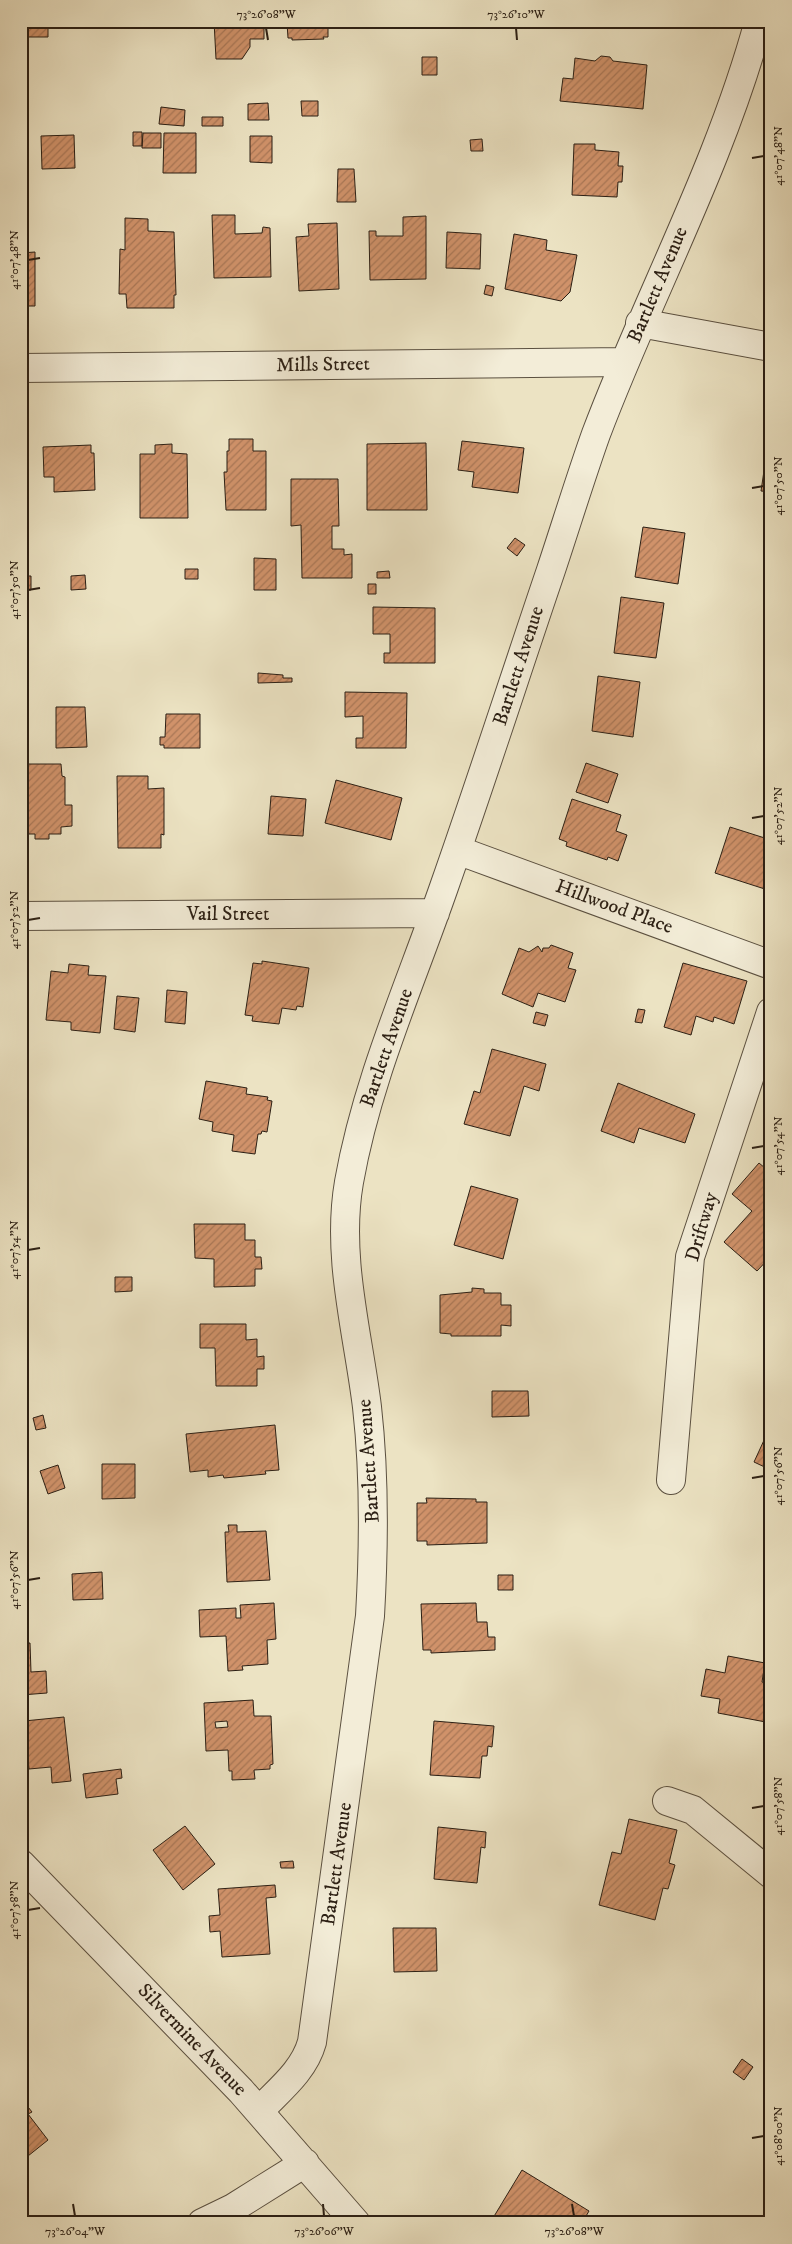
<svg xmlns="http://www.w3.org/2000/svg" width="792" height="2244" font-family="'IM FELL DW Pica',serif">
<defs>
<pattern id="building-hatch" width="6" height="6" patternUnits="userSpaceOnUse" patternTransform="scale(1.25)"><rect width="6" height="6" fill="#d0926a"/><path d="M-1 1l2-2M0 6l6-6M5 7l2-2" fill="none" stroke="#a97756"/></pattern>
</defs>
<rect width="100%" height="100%" fill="#ece3c3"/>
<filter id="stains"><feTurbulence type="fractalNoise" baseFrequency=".004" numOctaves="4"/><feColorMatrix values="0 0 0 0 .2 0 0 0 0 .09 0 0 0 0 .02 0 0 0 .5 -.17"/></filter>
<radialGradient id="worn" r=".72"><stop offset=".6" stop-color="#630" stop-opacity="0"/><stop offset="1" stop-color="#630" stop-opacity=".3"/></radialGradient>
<path fill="url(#building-hatch)" stroke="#2b1f14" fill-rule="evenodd" d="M21,21H48V37H22Z
M104,21H170V28L104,26Z
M214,21H264V39H250V47L242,59H216Z
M291,21H341V22H335L336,25L328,23V37H323L324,39L292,40V38H288L287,23H291Z
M601,56L610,57L613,61L647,65L643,109L560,101L563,78L573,79L575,58L595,61Z
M422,57H437V75H422Z
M301,101H318V116H302Z
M268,103L269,120H248V104Z
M161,107L185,110L184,126L159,124Z
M202,117H223V126H202Z
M133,132H142V146H133Z
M143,133H161V148H142Z
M164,133H196V173H163Z
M74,135L75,168L42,169L41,136Z
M250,136H272V163L250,162Z
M482,139L483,151H471L470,140Z
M574,144H595V150L619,152L618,166H623L622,182H618L617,197L572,195Z
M338,169H354L356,202H337Z
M212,215H235V234L262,233L263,227L270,228L271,277L214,278Z
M426,216V279L370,280L369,231H376V236H403V217Z
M125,218L148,219V231L174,232L176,295H174V308H127L126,294H119L120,249L125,250Z
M337,223L339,289L299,291L296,237L309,236L308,224Z
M447,232L481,234L480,269L446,268Z
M514,234L547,240L546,250L577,255L570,292L561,301L505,289Z
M35,252V306H21V253Z
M486,285L494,287L492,296L484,294Z
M769,437H771V492L761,491Z
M229,439H253V451H266V510H226L224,472H227V451H229Z
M462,441L524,448L518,493L472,487L474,472L458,470Z
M426,443L427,510H367V444Z
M172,444V453L187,454L188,518H140V454H155V445Z
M91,445V453H94L95,490L54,492V477H44L43,447Z
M21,448H23V494H21Z
M291,479H338L339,526H332V549H344V555L352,554V578H302L301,525L291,526Z
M643,527L685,533L678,584L635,577Z
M515,538L525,545L517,556L507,548Z
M254,558L276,559V590H254Z
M185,569H198V579H185Z
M389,571L390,578H377V572Z
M85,575L86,589L71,590V576Z
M21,576H31V590L21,589Z
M368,584H376V594H368Z
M621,597L664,603L656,658L614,653Z
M373,607L435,608V663H384V653H390V634H373Z
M258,673L283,675V678H292V682L258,683Z
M598,676L640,682L633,737L592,731Z
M345,692L407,693L406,748H356V738H363V716L345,717Z
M56,707H85L87,747L56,748Z
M166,714H200V748H164V745H160V737H165Z
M586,763L618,774L608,803L576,792Z
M22,764H61L62,776L65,777V805H72V826L61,827V834H49V839H35V834H22Z
M117,776H148V789L164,788V835L161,834V848H118Z
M336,780L402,798L391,840L325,823Z
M271,796L306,799L303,836L268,834Z
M572,799L621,815L616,831L627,835L618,861L608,857L607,860L566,846L567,842L559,839Z
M730,827L771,840V891L715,873Z
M551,945L573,953L568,968L576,970L565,1002L538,993L533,1007L502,994L519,948L529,952L538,946L542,952L543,948H549Z
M262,961L309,968L303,1007L297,1006L296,1010L282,1008L279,1024L252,1021L253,1016L245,1015L253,963L262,964Z
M683,963L747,981L734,1024L714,1017L713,1022L696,1016L691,1035L664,1027Z
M69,964L89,966L88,975L106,976L100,1033L71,1030V1022L46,1020L51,971L68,973Z
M167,990L187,992L185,1024L165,1022Z
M117,996L139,998L135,1032L114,1029Z
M638,1009L645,1010L642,1023L635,1022Z
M536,1012L548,1015L545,1026L533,1023Z
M492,1049L546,1064L539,1091L524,1086L510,1136L464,1124L474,1091L480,1093Z
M206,1081L247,1088L246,1094L268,1097L267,1100L272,1101L267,1132L262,1131L261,1134H258L255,1154L232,1151L234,1135L212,1131L213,1122L199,1119Z
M618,1083L695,1114L685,1143L639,1128L634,1143L601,1131Z
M759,1163L771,1173V1256L757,1271L724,1242L752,1211L732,1194Z
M471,1186L518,1199L503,1259L454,1245Z
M194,1224H245V1240H255V1257H261L262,1269H255V1286L214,1287V1259L195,1258Z
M115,1277H132V1291L115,1292Z
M472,1288L484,1289V1293H501V1305H511V1326L501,1325V1336H451V1334L440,1333V1295L472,1292Z
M200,1324H246V1340L257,1339V1357L264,1356V1369H257V1386H216L215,1348H200Z
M492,1391H528L529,1416L492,1417Z
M43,1415L46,1428L36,1430L33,1418Z
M275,1425L279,1470L265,1471L266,1474L224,1478L223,1475L208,1477V1470L190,1472L186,1434Z
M771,1425V1470L754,1462Z
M102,1464H135V1498L102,1499Z
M58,1465L65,1488L48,1494L40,1471Z
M426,1498L476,1499V1502H487V1543L427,1545V1541H417V1503H427Z
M228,1525H237V1532L266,1531L270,1580L227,1582L225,1532H229Z
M771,1562V1591L764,1589Z
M102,1572L103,1599L73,1600L72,1574Z
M498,1575H513V1590H498Z
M274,1603L276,1639L267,1640L268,1664L242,1666L243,1670L228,1671L226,1636L200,1637L199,1610L236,1608V1618H241L240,1605Z
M476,1603L477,1622H487L488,1637H495V1650L431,1653V1650H423L421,1604Z
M21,1636L23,1643H30L31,1672L46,1671L47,1693L21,1695Z
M728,1656L765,1663L762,1682L771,1684V1723L718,1713L720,1699L701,1696L706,1669L725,1673Z
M253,1700L254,1716H271L273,1764L270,1765V1769L254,1770L255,1779L232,1780V1771H229L228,1750L206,1751L204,1703ZM227,1721L228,1727L216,1728L215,1722Z
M64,1717L71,1781L52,1783L51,1767L29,1769L24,1721Z
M434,1721L494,1726L492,1747L488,1746L487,1756H482L480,1778L430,1775Z
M121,1769L122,1778L116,1779L118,1794L86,1798L83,1774Z
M629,1819L677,1830L669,1863L675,1865L668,1889L663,1888L655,1920L599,1905L612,1852L621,1854Z
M185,1826L215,1864L183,1890L153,1850Z
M438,1827L486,1832L485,1848L481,1847L477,1883L434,1879Z
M293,1861L294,1868H281L280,1862Z
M275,1885L276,1897L266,1898L270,1954L222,1957L220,1931L210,1932L209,1916L220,1915L218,1889Z
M393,1928H436L437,1971L394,1972Z
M742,2059L753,2067L744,2080L733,2072Z
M21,2098L32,2112L28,2114L48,2140L28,2156L23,2150L21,2152Z
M522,2170L589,2211L582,2223H500L493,2218Z"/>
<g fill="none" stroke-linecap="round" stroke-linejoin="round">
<defs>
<path id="minor" d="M640,323L771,347
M21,368L625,362
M457,850L771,965
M21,916L435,913
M671,1480L690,1257L771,1012
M667,1801L693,1810L771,1874
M21,1864L241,2091L356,2223
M259,2111C279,2090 304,2071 312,2042L370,1616C374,1546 375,1477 367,1407C358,1333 336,1257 349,1182C367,1080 410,985 444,887C481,782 515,676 551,570C566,525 580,479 596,434C648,296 720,165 759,21
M202,2223L233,2208L305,2163"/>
</defs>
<use href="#minor" stroke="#5b5040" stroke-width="30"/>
<use href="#minor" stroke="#f3edd8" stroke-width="28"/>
</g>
<path fill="none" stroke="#2b1f14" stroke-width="2" d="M266,28L268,40M516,28L517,40M752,158L764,156M28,260L40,258M752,488L764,486M28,590L40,588M752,818L764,816M28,920L40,918M752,1148L764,1146M28,1250L40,1248M752,1478L764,1476M28,1580L40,1578M752,1808L764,1806M28,1910L40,1908M752,2138L764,2136M73,2204L75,2216M323,2204L324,2216M572,2204L574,2216"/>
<g text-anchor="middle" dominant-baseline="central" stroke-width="4" stroke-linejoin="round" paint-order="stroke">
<g font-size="20" fill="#2b1f14" stroke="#f3edd8">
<text transform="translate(658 285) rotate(-67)">Bartlett Avenue</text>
<text transform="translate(323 365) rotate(-1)">Mills Street</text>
<text transform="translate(519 666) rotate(-72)">Bartlett Avenue</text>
<text transform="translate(614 907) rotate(20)">Hillwood Place</text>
<text x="228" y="914">Vail Street</text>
<text transform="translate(387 1048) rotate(-71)">Bartlett Avenue</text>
<text transform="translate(702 1227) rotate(-74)">Driftway</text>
<text transform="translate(369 1461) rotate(-94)">Bartlett Avenue</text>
<text transform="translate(337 1864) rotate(-82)">Bartlett Avenue</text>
<text transform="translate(192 2040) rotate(46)">Silvermine Avenue</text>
</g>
</g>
<rect width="792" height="2244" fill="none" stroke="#ece3c3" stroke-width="55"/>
<rect x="28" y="28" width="736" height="2188" fill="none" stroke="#2b1f14" stroke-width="2"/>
<g font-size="12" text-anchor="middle" fill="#2b1f14">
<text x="266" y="18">73°26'08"W</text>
<text x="516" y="18">73°26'10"W</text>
<text transform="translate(778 156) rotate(-90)" y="4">41°07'48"N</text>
<text transform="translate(14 260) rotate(-90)" y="4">41°07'48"N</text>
<text transform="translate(778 486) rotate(-90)" y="4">41°07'50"N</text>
<text transform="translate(14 590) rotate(-90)" y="4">41°07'50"N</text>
<text transform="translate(778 816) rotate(-90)" y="4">41°07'52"N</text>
<text transform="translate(14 920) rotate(-90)" y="4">41°07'52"N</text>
<text transform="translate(778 1146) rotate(-90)" y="4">41°07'54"N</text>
<text transform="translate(14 1250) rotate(-90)" y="4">41°07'54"N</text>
<text transform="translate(778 1476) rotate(-90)" y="4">41°07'56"N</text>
<text transform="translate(14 1580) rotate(-90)" y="4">41°07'56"N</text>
<text transform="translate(778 1806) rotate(-90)" y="4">41°07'58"N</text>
<text transform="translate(14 1910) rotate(-90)" y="4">41°07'58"N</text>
<text transform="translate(778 2136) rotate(-90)" y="4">41°08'00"N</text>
<text x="75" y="2235">73°26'04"W</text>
<text x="324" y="2235">73°26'06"W</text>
<text x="574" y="2235">73°26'08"W</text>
</g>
<rect width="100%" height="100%" filter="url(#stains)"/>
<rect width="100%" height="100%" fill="url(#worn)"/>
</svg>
